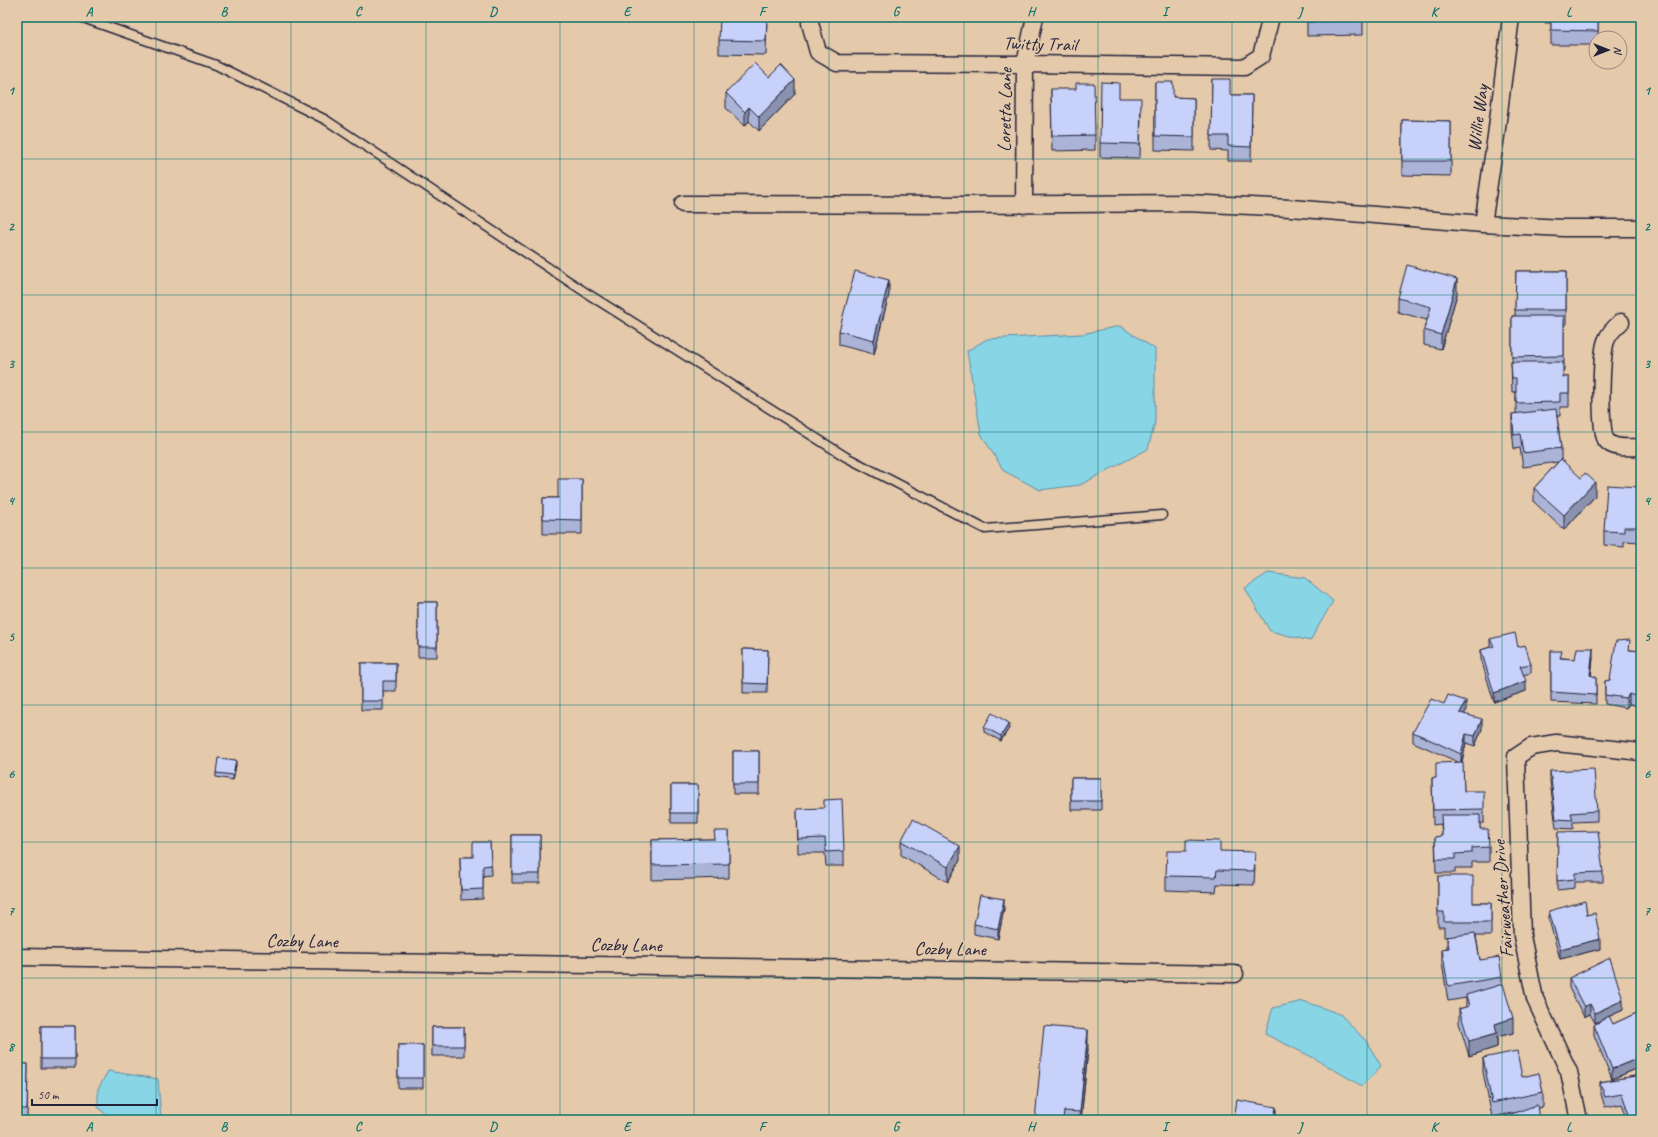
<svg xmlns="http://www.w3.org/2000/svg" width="1658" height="1137" font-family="Caveat,sans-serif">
<rect width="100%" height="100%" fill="#e4c9ab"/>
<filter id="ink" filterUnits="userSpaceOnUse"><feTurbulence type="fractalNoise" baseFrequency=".025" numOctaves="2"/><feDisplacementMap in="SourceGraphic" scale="8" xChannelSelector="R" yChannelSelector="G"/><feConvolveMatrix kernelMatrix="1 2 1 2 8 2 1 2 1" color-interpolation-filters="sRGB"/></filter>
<g filter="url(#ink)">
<path fill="#88d5e6" stroke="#5f8da2" d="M1120,326L1155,349V422L1148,449L1080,485L1040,490L1004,471L981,434L967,351L987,339L1082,334Z
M1268,573L1305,578L1333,601L1310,641L1270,631L1245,588Z
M1303,1001L1340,1014L1366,1041L1381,1066L1362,1086L1314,1058L1265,1034L1273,1008Z
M108,1071L158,1079L161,1120H111L98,1107V1089Z"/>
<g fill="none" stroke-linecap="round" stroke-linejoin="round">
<defs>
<path id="service" d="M80,17L216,65L326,120L588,294L846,457L985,529L1162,515"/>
<path id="minor" d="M811,17L810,23L818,52L837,63L1025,64L1244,67L1261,56L1271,17
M683,204L968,205L1187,203L1291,208L1483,224L1564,228H1641
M1024,205L1025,64L1035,17
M1483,224L1496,136L1511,17
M1621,322C1615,327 1609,333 1606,341C1601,353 1599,430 1606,440C1613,450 1631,447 1641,447
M17,957L1235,974
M1579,1120L1569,1072L1535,999L1522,936L1516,757L1531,747L1556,743L1641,752"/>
</defs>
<use href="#service" stroke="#22223b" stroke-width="11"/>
<use href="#minor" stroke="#22223b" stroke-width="19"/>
<use href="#service" stroke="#e4c9ab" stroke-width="8"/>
<use href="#minor" stroke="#e4c9ab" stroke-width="16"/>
</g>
<path fill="#abb4d6" stroke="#22223b" d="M767,17L766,55L719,54V40Z
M1307,17H1363V35L1307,36Z
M1545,17H1598V38H1596V45H1551V23H1545Z
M769,77L795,94L759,131L749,121L745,126L726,108V93Z
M1212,79L1230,95H1252L1251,161H1228V151L1211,150Z
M1155,82L1173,97L1194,98V151L1155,150Z
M1051,89L1095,135V150L1052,151Z
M1119,98L1141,112L1140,158L1100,157V143Z
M1402,120L1451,121V176L1402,175Z
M1516,271H1566V325H1564V371H1563V377H1569V407H1560V416H1557L1561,448V459L1595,496L1564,530L1534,502V488L1558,462L1523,467L1520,448L1514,449L1512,429V414H1516V392H1512L1511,362H1512V316H1515Z
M889,294L874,354L839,345V331Z
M1457,294L1441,349L1424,345V330L1427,320L1398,312V298Z
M582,479V534H543V498H558Z
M1641,487V542L1624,541V547L1604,545V531Z
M418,602H437V657H418Z
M1490,639L1518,647L1531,664V673L1523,675L1526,691L1494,702L1481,659V650L1490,647Z
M743,649L768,650L767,693H743Z
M1630,650L1641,651V707L1629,704L1626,708L1605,704V681L1610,680Z
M1551,651L1562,658L1575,659L1593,658L1591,676L1596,677V704L1551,702Z
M361,663H396V691H383V710H361Z
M1466,711L1464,714L1482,729L1475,746L1466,743L1462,762L1464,791L1484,809V823H1480V829L1489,847V862H1472V868H1455V873H1436L1435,837L1442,836L1441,824L1433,825L1432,778H1436L1458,762L1413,742V732Z
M984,727L1009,728L1001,741L984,732Z
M733,751H759V794H733Z
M236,765L233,780L216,777V773Z
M1550,771L1597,811V821L1573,822V829L1556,828L1550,781Z
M1071,778H1101V810H1071Z
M671,785H698V823H671Z
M797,809L844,851V866H826L825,853H798Z
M729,831V878L652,880V840L714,839Z
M1558,832L1603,872V882H1575V888L1557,890Z
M512,835H540V883H512Z
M901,841L960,860L948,882L901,855Z
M490,842L491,875L483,876V899L461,900L460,857H473Z
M1220,851L1255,866L1254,885L1217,884L1216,892L1166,890V876Z
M1438,876L1473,903H1491V936H1476L1480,960L1502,977V984L1513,1033L1497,1037V1047L1469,1056L1459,1023V1009L1466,1007V998L1448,1001L1442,963V949L1447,948V937H1450H1444V927H1438Z
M1004,909L998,939L974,934V924Z
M1549,911L1587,915L1600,949L1560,959L1549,920Z
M1569,978L1623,1010L1595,1023L1590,1014L1584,1017L1569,988Z
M1641,1011V1067L1612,1079L1594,1035V1025L1613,1024Z
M41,1026H75V1068H41Z
M432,1027H464V1056H432Z
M398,1045H423V1088H398Z
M1088,1049L1081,1120H1035Z
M1483,1058L1522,1077L1543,1092V1107L1492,1117L1483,1072Z
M17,1064H28L27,1120H17Z
M1641,1075V1120H1628L1622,1104L1605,1107L1600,1091V1082Z"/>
<path fill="#8b92ae" stroke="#22223b" d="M795,80V94L759,131V117Z
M749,107V121L745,126V112Z
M1457,279V294L1441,349V335Z
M889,280V294L874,354V340Z
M1595,482V496L1564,530V515Z
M1593,648V658L1590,685V675Z
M1526,681V691L1494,702V693Z
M1629,694V704L1626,708V698Z
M1466,701V711L1460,723V713Z
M1482,719V729L1475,746V736Z
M1009,723V728L1001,741V736Z
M1466,734V743L1461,764V754Z
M236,760V765L233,780V775Z
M960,846V860L948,882V867Z
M1004,899V909L998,939V929Z
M1600,939V949L1560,959V949Z
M1623,1000V1010L1595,1023V1013Z
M1590,1004V1014L1584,1017V1007Z
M1513,1018V1033L1497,1037V1047L1469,1056V1041L1495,1024Z
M1088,1030V1049L1081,1120H1080V1112Z
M1641,1057V1067L1612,1079V1069Z
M1276,1107V1120H1274Z"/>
<path fill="#c7d1f9" stroke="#22223b" d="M720,17H767L766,41L719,40Z
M1307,17H1363V21L1307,22Z
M1551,17H1598V31L1551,30Z
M755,63L769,77L781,65L795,80L759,117L749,107L745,112L726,93Z
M1212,79H1230V95H1252L1251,147L1228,146V136H1211Z
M1101,82L1119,83V98H1141L1140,144L1100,143Z
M1155,82H1173V97L1194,98V137L1155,136Z
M1076,83H1094L1095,135L1052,136L1051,89H1076Z
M1402,120L1451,121V161H1402Z
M1407,265L1457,279L1441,335L1424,330L1431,307L1398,298Z
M855,271L889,280L874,340L839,331Z
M1516,271H1566V310H1515Z
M1512,316H1564V356L1512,357Z
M1511,362H1563V377H1569V393H1560V402L1516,403V378H1512Z
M1556,409L1561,448L1523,453L1520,434L1514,435L1512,414Z
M1561,459L1581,478L1585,473L1595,482L1564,515L1534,488Z
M558,479H582V520L543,519V498H558Z
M1607,485L1641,487V527H1624V532L1604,531Z
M418,602H437V647H418Z
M1515,633L1518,647L1525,645L1531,664L1520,666L1526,681L1494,693L1481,650L1494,646L1490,639Z
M1630,640L1629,650L1641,651V698L1629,694L1626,698L1605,695V681L1610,680L1616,641Z
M1577,648H1593L1590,675L1596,677V695L1551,692V651H1562L1560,658L1575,659Z
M743,649L768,650L767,684L743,683Z
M361,663H396V681H383V701H361Z
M1448,695L1466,701L1460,713L1482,719L1475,736L1466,734L1461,754L1413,732L1431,699L1444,704Z
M992,713L1009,723L1001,736L984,727Z
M733,751H759V784H733Z
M218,758L236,760L233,775L216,773Z
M1463,762L1464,791H1484V809L1433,810L1432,778H1436V763Z
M1594,769L1597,811L1571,813L1573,820L1556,819L1550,771Z
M1071,778H1101V801H1071Z
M671,785H698V813H671Z
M842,799L844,851L826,852L825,838L798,839L797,809L824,808V800Z
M1441,815H1480V829H1488L1489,847L1472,848V853L1455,854V859H1436L1435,837L1442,836Z
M913,819L960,846L948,867L901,841Z
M714,831H729V864L652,865V840L715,839Z
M1598,831L1603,872L1575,873V879L1557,881L1558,832Z
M512,835H540V874H512Z
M1186,840L1220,841V851L1255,852L1254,871L1217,870L1216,877L1166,876L1167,851H1186Z
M473,842H490L491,865L483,866V889L461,890L460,857H473Z
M1438,876H1473V903H1491V922H1444V912H1438Z
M980,895L1004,899L998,929L974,924Z
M1585,901L1587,915L1595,913L1600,939L1560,949L1549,911Z
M1475,933L1480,960L1499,957L1502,977L1448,986L1442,949L1449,948L1447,937Z
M1610,958L1623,1000L1595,1013L1590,1004L1584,1007L1569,978Z
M1503,984L1513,1018L1495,1024L1497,1033L1469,1041L1459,1009L1469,1006L1466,995Z
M1641,1011V1057L1612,1069L1594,1025L1609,1016L1613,1024Z
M41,1026H75V1059H41Z
M1044,1026L1088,1030L1080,1112L1064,1111L1063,1120H1035Z
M432,1027H464V1046H432Z
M398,1045H423V1078H398Z
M1517,1051L1522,1077L1539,1073L1543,1092L1492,1103L1483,1058Z
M17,1064H28L27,1109H17Z
M1641,1075V1120H1631L1622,1094L1605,1097L1600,1082Z
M1237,1100L1276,1107L1274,1120H1234Z
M1537,1105L1539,1120H1494Z
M1548,1118V1120H1540Z"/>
</g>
<path fill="none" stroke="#0f766e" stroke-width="1" stroke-opacity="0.55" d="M156,17V1120M291,17V1120M426,17V1120M560,17V1120M694,17V1120M829,17V1120M964,17V1120M1098,17V1120M1232,17V1120M1367,17V1120M1502,17V1120M17,159H1641M17,295H1641M17,432H1641M17,568H1641M17,705H1641M17,842H1641M17,978H1641"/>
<g text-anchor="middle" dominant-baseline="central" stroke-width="3.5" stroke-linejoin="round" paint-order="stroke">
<g font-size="19" fill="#22223b" stroke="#e4c9ab">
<text transform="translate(1040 44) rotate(1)">Twitty Trail</text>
<text transform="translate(1005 110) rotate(-89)">Loretta Lane</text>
<text transform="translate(1478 118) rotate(-83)">Willie Way</text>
<text transform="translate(1503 899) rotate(-94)">Fairweather Drive</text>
<text transform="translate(302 941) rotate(1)">Cozby Lane</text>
<text transform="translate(626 945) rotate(1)">Cozby Lane</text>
<text transform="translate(950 949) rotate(1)">Cozby Lane</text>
</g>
</g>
<rect width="1658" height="1137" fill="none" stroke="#e4c9ab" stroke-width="44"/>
<g transform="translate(1608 50) rotate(90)"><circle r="19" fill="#e4c9ab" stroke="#96867e"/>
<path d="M0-3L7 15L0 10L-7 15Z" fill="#22223b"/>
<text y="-6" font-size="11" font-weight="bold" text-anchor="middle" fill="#22223b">N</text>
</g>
<path d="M32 1099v6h125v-6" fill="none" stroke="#22223b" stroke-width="2"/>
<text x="38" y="1099" font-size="12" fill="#22223b" stroke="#e4c9ab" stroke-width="3" paint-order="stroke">50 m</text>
<rect x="22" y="22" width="1614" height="1093" fill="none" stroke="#0f766e" stroke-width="1.5"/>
<g font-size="13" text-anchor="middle" font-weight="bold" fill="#0f766e">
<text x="89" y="16">A</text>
<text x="224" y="16">B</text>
<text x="358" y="16">C</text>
<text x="493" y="16">D</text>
<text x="627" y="16">E</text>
<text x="762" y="16">F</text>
<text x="896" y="16">G</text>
<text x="1031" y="16">H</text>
<text x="1165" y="16">I</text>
<text x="1300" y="16">J</text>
<text x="1434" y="16">K</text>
<text x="1569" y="16">L</text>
<text x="11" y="95">1</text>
<text x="1647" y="95">1</text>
<text x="11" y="231">2</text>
<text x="1647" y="231">2</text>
<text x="11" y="368">3</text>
<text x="1647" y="368">3</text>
<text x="11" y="505">4</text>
<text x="1647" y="505">4</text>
<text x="11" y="641">5</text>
<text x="1647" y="641">5</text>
<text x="11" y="778">6</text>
<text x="1647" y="778">6</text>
<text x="11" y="915">7</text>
<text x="1647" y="915">7</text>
<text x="11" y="1051">8</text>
<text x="1647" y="1051">8</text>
<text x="89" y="1131">A</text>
<text x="224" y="1131">B</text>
<text x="358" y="1131">C</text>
<text x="493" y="1131">D</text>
<text x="627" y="1131">E</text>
<text x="762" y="1131">F</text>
<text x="896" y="1131">G</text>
<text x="1031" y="1131">H</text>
<text x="1165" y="1131">I</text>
<text x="1300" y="1131">J</text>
<text x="1434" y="1131">K</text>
<text x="1569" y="1131">L</text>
</g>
</svg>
